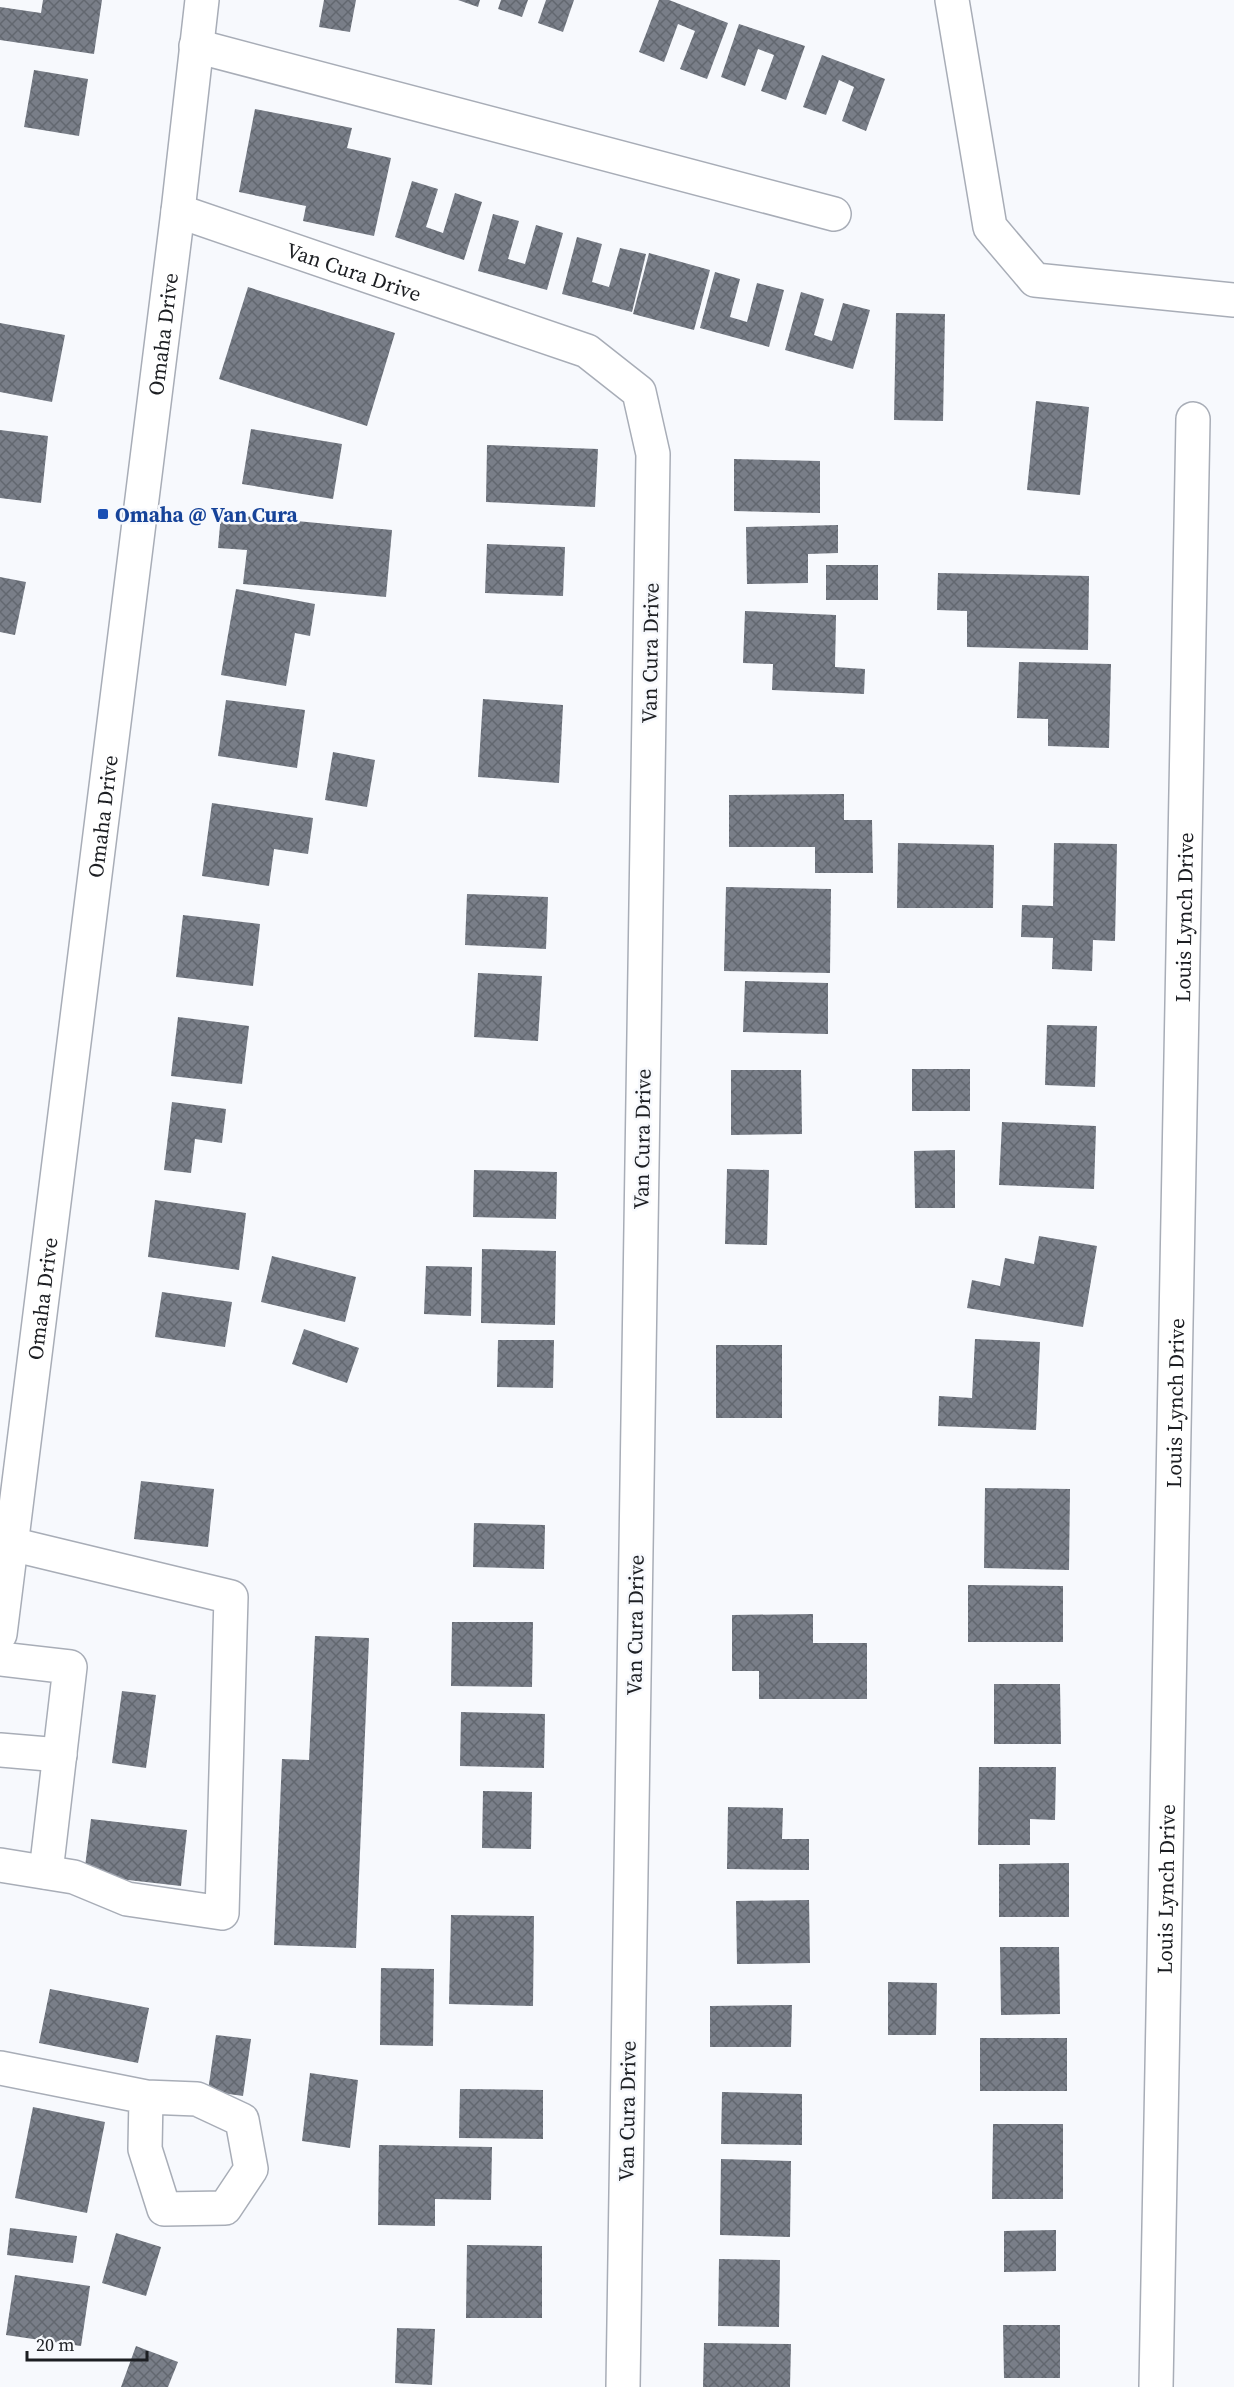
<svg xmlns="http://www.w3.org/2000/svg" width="1234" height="2387" font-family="'Source Serif 4',serif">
<defs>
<pattern id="building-cross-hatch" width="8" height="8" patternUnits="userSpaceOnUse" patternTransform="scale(1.5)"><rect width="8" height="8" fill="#797e88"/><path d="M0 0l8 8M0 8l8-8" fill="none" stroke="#62676f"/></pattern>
</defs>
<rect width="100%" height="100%" fill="#f7f9fd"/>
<path fill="url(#building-cross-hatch)" d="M43,0H102L94,54L0,40V7L41,13Z
M324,0H356L350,32L319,27Z
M458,0H480L478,7Z
M501,0H528L522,17L498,9Z
M546,0H574L563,32L538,23Z
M659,0H669L728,23L707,79L680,69L695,31L678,24L664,62L639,52Z
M739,24L805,46L786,100L761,91L774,55L758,49L745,86L721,77Z
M822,55L885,79L866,131L842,121L854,87L839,80L826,115L803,107Z
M34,70L88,79L79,136L24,127Z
M255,109L352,128L347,148L391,158L374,236L303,221L306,206L239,192Z
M412,181L438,189L426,227L443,233L455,193L482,202L464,260L395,237Z
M493,214L519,221L508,259L525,264L536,225L563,233L547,290L478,271Z
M577,237L602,244L592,282L609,287L620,248L646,254L632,312L562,294Z
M649,253L710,270L694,330L633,314Z
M715,272L740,279L730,317L747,322L757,283L784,290L769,347L700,328Z
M248,287L395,333L367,426L219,379Z
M801,292L824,299L814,335L832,341L843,303L870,310L853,369L785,350Z
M896,313L945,314L943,421L894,420Z
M0,323L65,335L52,402L0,392Z
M1036,401L1089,407L1080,495L1027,490Z
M251,429L342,444L333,499L242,484Z
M0,430L48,436L41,503L0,498Z
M487,445L598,449L595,507L486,502Z
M734,459L820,461V513L734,511Z
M221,514L392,530L386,597L243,584L247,550L218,548Z
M838,525V553L808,554V583L747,584L746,527Z
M487,544L565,547L563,596L485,593Z
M826,565H878V600H826Z
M938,573L1089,576L1088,650L967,647V611L937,610Z
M0,577L26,582L15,635L0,632Z
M236,589L315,604L310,636L295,633L286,686L221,675Z
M745,611L836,615L835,667L865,669L864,694L772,690L773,664L743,663Z
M1019,662L1111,664L1109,748L1048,746V719L1017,718Z
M483,699L563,705L559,783L478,777Z
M226,700L305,710L297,768L218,756Z
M333,752L375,760L367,807L325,800Z
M844,794V820H872L873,873H815V847H729V795Z
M212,803L313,818L308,854L274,849L269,886L202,876Z
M898,843L994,845L993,908H897Z
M1054,843L1117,844L1115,941L1093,940L1092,971L1052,969L1053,938L1021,937L1022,905L1053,906Z
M726,887L831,889L830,973L724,971Z
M467,894L548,897L546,949L465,945Z
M183,915L260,924L253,986L176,977Z
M478,973L542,976L538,1041L474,1037Z
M745,981L828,983V1034L743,1032Z
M178,1017L249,1026L242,1084L171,1076Z
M1047,1025L1097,1026L1095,1087L1045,1085Z
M912,1069H970V1111H912Z
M731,1070H801L802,1134L731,1135Z
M172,1102L226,1109L222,1143L195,1139L191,1173L164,1170Z
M1002,1122L1096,1126L1094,1189L999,1185Z
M955,1150V1208H915L914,1151Z
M727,1169L769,1170L767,1245L725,1244Z
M474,1170L557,1172L556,1219L473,1217Z
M155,1200L246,1213L239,1270L148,1257Z
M1039,1236L1097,1246L1083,1327L967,1308L972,1280L1000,1286L1005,1258L1034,1264Z
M482,1249L556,1251L555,1325L481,1323Z
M272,1256L356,1277L345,1322L261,1302Z
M426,1266L472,1267L471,1316L424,1314Z
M162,1292L232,1302L225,1347L155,1337Z
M304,1329L359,1348L347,1383L292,1364Z
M975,1339L1040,1342L1036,1430L938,1426L939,1396L972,1398Z
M498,1340H554L553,1388L497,1387Z
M716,1345H782V1418H716Z
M141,1481L214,1489L208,1547L134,1539Z
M985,1488L1070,1489L1069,1570L984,1568Z
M474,1523L545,1525L544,1569L473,1567Z
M968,1585L1063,1586V1642H968Z
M813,1614V1643H867V1699H759V1671H732V1615Z
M452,1622H533L532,1687L451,1686Z
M315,1636L369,1638L356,1948L274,1945L282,1759L309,1760Z
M994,1684H1060L1061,1744H994Z
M122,1691L156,1695L146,1768L112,1763Z
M461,1712L545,1714L544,1768L460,1766Z
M979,1767H1056L1055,1820L1030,1819V1845H978Z
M483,1791L532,1792L531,1849L482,1848Z
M728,1807L783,1808L782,1839H809V1870L727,1869Z
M91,1819L187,1830L181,1886L84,1875Z
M1069,1863V1917H999V1864Z
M809,1900L810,1963L737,1964L736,1901Z
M451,1915L534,1916L533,2006L449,2004Z
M1000,1947H1059L1060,2014L1001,2015Z
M381,1968L434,1969L433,2046L380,2045Z
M888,1982L937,1983L936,2035H888Z
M50,1989L149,2008L138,2063L39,2043Z
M792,2005L791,2047H710V2006Z
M216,2035L251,2039L243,2096L208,2091Z
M980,2038H1067V2091H980Z
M310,2073L358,2080L350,2148L302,2141Z
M460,2089L543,2090V2139L459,2138Z
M722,2092L802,2094V2145L721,2144Z
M33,2107L105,2122L87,2213L15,2198Z
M993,2124H1063V2199H992Z
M379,2145L492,2147L491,2200L435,2199V2226L378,2225Z
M721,2159L791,2161L790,2237L720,2235Z
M10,2228L77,2236L73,2263L7,2255Z
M1056,2230V2271L1004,2272V2231Z
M116,2233L161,2247L146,2296L102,2283Z
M467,2245L542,2246V2318H466Z
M719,2259L780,2260L779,2327L718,2326Z
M15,2275L90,2286L81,2346L6,2335Z
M1003,2325H1060V2378H1004Z
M397,2328L435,2329L432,2385L395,2383Z
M704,2343L791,2344L790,2387H703Z
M136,2346L178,2362L168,2387H121Z"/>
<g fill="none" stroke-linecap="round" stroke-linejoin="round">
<defs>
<g id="minor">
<path d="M952,0L990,227L1035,280L1234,300"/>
<path d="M196,46L834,214"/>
<path id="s1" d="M178,211L587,351L639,392L653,454L623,2387"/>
<path id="s2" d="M0,1634L178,211L202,0"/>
<path d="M0,1659L70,1667L46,1872"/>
<path d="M0,1750L60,1755"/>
<path d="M0,1865L74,1877L127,1899L222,1913L231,1597L11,1544"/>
<path d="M0,2068L146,2097L197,2099L242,2120L251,2169L225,2208L164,2209L145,2149L146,2097"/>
<path id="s3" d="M1156,2387L1193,419"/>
</g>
</defs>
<use href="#minor" stroke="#a8adb7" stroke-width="36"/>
<use href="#minor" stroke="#fff" stroke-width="33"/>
</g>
<rect fill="#1a4fb4" stroke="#f7f9fd" stroke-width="2" x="97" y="508" width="12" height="12" rx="3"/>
<g text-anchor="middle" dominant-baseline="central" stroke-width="5" stroke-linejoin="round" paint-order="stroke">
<g font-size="21" fill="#1c1e22" stroke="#f7f9fd">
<text stroke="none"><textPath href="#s1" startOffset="186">Van Cura Drive</textPath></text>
<text stroke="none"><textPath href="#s2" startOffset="1310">Omaha Drive</textPath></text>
<text transform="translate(650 653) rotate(-89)">Van Cura Drive</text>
<text stroke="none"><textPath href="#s2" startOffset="824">Omaha Drive</textPath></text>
<text stroke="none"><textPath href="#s3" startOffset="1470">Louis Lynch Drive</textPath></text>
<text transform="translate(642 1139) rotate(-89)">Van Cura Drive</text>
<text stroke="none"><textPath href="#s2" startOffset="338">Omaha Drive</textPath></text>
<text stroke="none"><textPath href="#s3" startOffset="984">Louis Lynch Drive</textPath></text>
<text transform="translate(635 1625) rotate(-89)">Van Cura Drive</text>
<text stroke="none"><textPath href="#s3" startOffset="498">Louis Lynch Drive</textPath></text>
<text transform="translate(627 2111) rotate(-89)">Van Cura Drive</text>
</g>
<g font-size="21" font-weight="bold" fill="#164399" stroke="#f7f9fd" text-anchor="start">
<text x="115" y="514">Omaha @ Van Cura</text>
</g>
</g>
<path d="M27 2351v9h120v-9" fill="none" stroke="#1c1e22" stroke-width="3"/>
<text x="36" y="2351" font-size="18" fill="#1c1e22" stroke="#f7f9fd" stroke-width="4.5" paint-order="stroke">20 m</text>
</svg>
